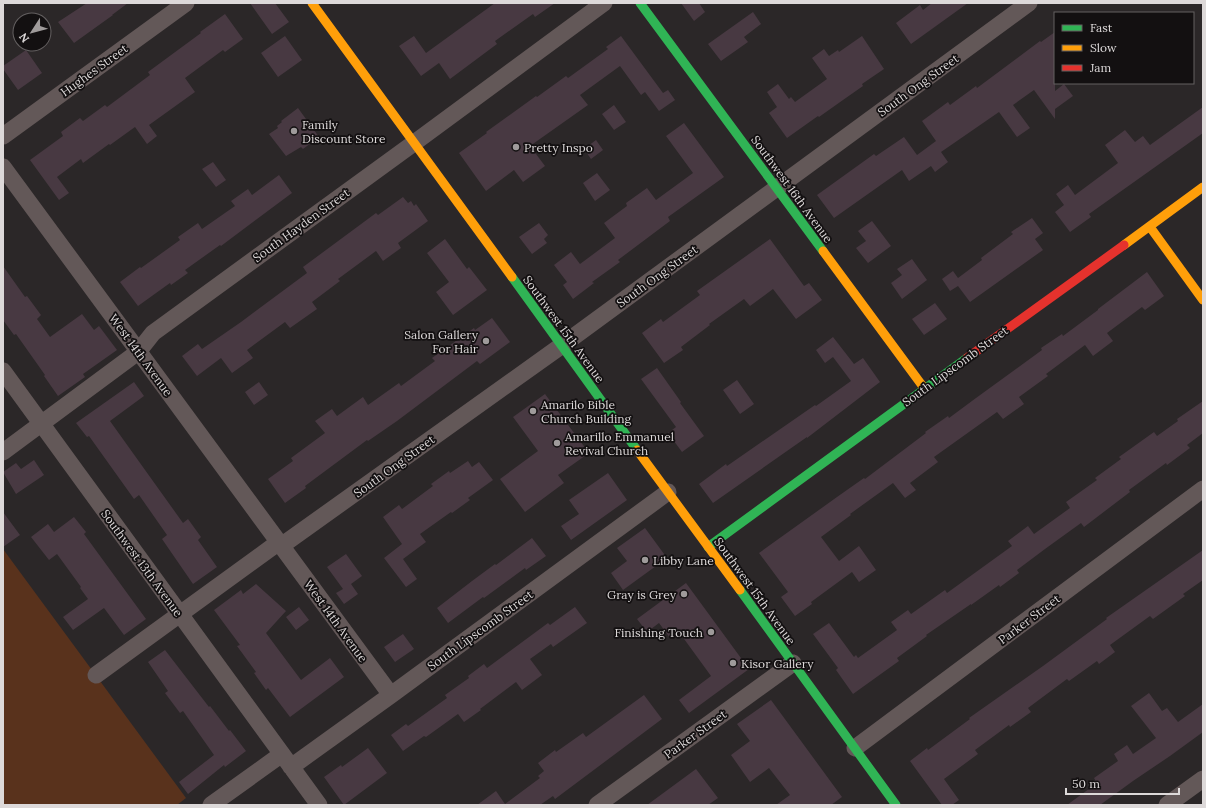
<svg xmlns="http://www.w3.org/2000/svg" width="1206" height="808" font-family="Lora,serif">
<rect width="100%" height="100%" fill="#2b2728"/>
<path fill="#59321c" d="M3,549L186,798L177,805H3Z"/>
<path fill="#483942" d="M87,3H128L112,15H113L74,43L58,22Z
M250,3H275L289,22L272,34Z
M495,3H555L535,17L533,14L495,41L497,44L450,79L439,63L421,76L399,46L414,36L426,53Z
M681,3H699L705,12L694,21Z
M932,3H968L911,44L896,23L920,5L923,10Z
M753,12L761,24L744,37L748,42L721,61L708,44Z
M225,14L243,39L225,52L223,50L185,78L195,92L149,125L157,136L147,144L135,127L110,145L109,144L83,163L81,159L57,177L69,193L59,200L30,160L63,136L61,132L80,118L83,121L105,105L107,107L150,75L148,72L201,33L200,32Z
M1055,32V91L1064,84L1073,96L1055,109V119L1034,90L1013,105L1030,128L1017,137L999,112L941,152L948,162L935,172L931,166L909,181L902,170L834,218L817,195L874,154L876,156L904,137L917,155L936,141L922,121L948,102L950,105L976,86L977,88L1040,41L1041,42Z
M285,36L302,60L278,77L261,53Z
M621,36L663,93L668,90L675,100L659,111L645,92L641,95L620,66L580,95L588,105L530,146L545,166L523,182L514,170L486,191L459,153L487,133L486,132L536,96L537,97L566,76L568,78L608,49L606,47Z
M862,36L884,69L862,84L863,86L843,100L819,117L818,116L787,138L769,113L777,107L767,92L778,84L789,99L791,97L795,102L827,79L812,58L824,49L829,56L838,50L839,52Z
M26,50L42,73L18,90L3,69V66Z
M614,105L626,122L614,130L602,114Z
M1203,107V133L1089,214L1091,217L1070,232L1055,212L1064,205L1056,194L1068,185L1075,195L1118,163L1105,145L1125,130L1135,142L1143,136L1150,145Z
M298,108L319,137L303,149L301,147L286,156L269,134L278,128L277,126L282,122L281,121Z
M684,123L724,177L668,217L670,221L618,260L620,262L592,282L594,283L573,299L563,285L567,282L554,265L571,252L580,264L615,238L604,223L627,206L626,203L647,188L656,200L693,173L666,136Z
M596,140L603,150L591,159L584,149Z
M213,162L226,180L216,187L202,169Z
M597,173L610,190L595,201L583,183Z
M279,175L292,193L221,246L220,245L185,270L188,273L171,285L170,283L138,306L120,282L140,267L141,268L180,240L178,237L198,223L202,229L235,206L231,201L248,189L252,195Z
M403,197L408,203L411,201L414,206L416,204L428,221L398,243L401,248L383,261L376,251L338,279L340,281L312,302L317,309L290,328L285,322L247,350L253,358L232,373L221,358L197,376L182,356L198,344L202,349L241,322L307,273L303,267L376,213L378,215Z
M1032,218L1043,233L1035,239L1043,250L970,302L958,286L950,291L942,279L953,271L958,278L982,260L981,258L1013,234L1011,232Z
M872,221L891,246L868,263L856,248L866,241L858,231Z
M539,223L548,235L544,239L547,243L532,254L519,237Z
M445,239L467,269L469,267L487,290L453,315L436,292L449,282L427,253Z
M770,239L804,286L809,283L822,300L796,319L773,289L750,306L744,299L709,324L710,325L681,347L683,350L664,363L642,333L661,319L663,322L700,295L697,291Z
M912,259L927,280L902,299L891,283L902,275L897,269Z
M3,266L25,297L27,296L41,315L37,319L50,337L82,314L94,330L99,326L117,350L83,374L85,377L58,396L44,376L45,375L16,334L14,335L3,320Z
M1147,272L1164,296L1145,310L1142,307L1107,333L1113,341L1093,356L1085,345L1046,374L1048,376L1019,397L1024,404L1003,419L997,412L934,457L938,462L910,483L916,490L905,498L893,483L850,514L851,515L821,537L839,561L859,546L876,570L859,582L852,572L811,602L812,604L795,616L781,597L788,592L759,553L837,497L864,478L865,479L926,433L925,432L948,416L949,418L976,398L1042,350L1041,348L1062,334L1063,336L1098,310V309Z
M935,303L947,319L924,335L912,319Z
M492,318L510,342L480,364L477,361L397,421L368,441L367,440L305,486L306,488L285,503L268,479L293,461L291,458L325,433L315,421L332,409L337,416L363,397L368,405L399,383L401,386L435,361L432,358L474,328L475,330Z
M833,337L854,364L863,358L880,382L807,438V437L713,503L699,484L726,464L727,466L815,405L816,406L851,381L833,357L825,363L816,350Z
M657,368L681,402L680,403L704,436L682,452L668,433L676,427L641,379Z
M737,380L754,404L740,414L723,390Z
M134,382L144,396L110,421L183,523L188,519L201,537L198,540L217,567L193,584L162,539L167,535L139,495L134,499L89,436L87,437L76,423Z
M259,382L268,395L254,405L245,392Z
M545,394L589,453L558,475L564,483L525,512L500,479L538,451L513,417Z
M1203,401V433L1187,445L1190,448L1167,465L1166,463L1129,490L1130,492L1084,527L1081,523L1045,549L1017,570L1019,573L1000,587L999,585L971,605V604L926,635L927,636L897,658L899,661L853,694L836,670L838,668L813,634L829,623L854,657L856,655L858,658L897,630L891,622L908,610L911,614L945,590L947,593L1012,546L1008,541L1028,526L1034,534L1070,508L1066,502L1097,480L1095,478L1121,459L1119,457L1154,432L1157,436L1178,421L1177,419Z
M34,460L44,475L16,494L3,472L16,463L21,469Z
M468,461L472,467L479,462L493,480L468,498L470,500L452,513L451,512L420,534L426,542L403,559L417,579L406,587L384,558L402,544L383,517L399,505L402,509L433,486L431,484L449,471L450,473Z
M608,473L627,500L571,540L561,526L579,514L569,500Z
M3,512L20,535L3,547Z
M74,517L86,532L84,534L146,619L124,635L104,608L73,630L63,617L88,599L80,588L81,587L57,554L49,560L31,537L48,524L54,532Z
M645,528L667,558L623,590L611,573L627,561L617,548Z
M532,538L546,556L526,570L525,568L484,598L483,597L448,623L437,608L472,581L495,564L496,565Z
M1203,550V580L1183,594L1185,596L1153,619L1150,616L1110,645L1115,652L1099,664L1097,661L1069,681L1067,679L1028,708L1031,712L1010,727L1009,725L975,750L978,754L944,779L959,800L952,805H942L910,761L927,748L928,750L970,719L969,718L1043,666L1107,619L1106,618Z
M346,554L362,576L351,584L358,594L344,604L336,593L343,589L327,567Z
M686,583L749,669L689,713L679,700L711,676L679,632L670,638L659,623L647,632L637,619Z
M256,584L286,611L266,633L301,680L330,658L344,677L290,717L268,688L266,690L254,673L256,672L237,646L240,645L214,610L241,590L243,594Z
M299,607L309,620L296,630L286,617Z
M575,607L587,623L553,647L551,644L530,659L542,675L522,690L516,682L480,709L481,710L464,722L458,714L426,737L424,736L403,751L391,735L406,724L408,726L447,698L445,695L469,678L468,676L484,664L487,668L548,623L550,625Z
M403,634L414,649L395,662L384,647Z
M165,650L209,707L210,706L229,731L230,730L246,751L225,767L224,765L188,794L179,782L214,755L183,711L180,713L165,693L168,691L148,662Z
M1149,693L1162,711L1167,708L1178,722L1203,704V732L1170,756L1133,781L1100,805H1067L1097,783L1094,778L1118,761L1114,754L1127,745L1133,754L1156,738L1131,706Z
M644,695L662,719L555,799L553,796L540,805H477L496,791L505,804L540,778L538,776L544,771L538,763L555,750L556,752L583,733L586,737Z
M771,700L842,797L831,805H776L790,795L769,768L750,782L731,755L750,741L737,724Z
M368,748L387,773L344,805L324,777L341,765L342,767Z
M696,769L718,798L708,805H647Z"/>
<g fill="none" stroke-linecap="round" stroke-linejoin="round">
<path stroke="#635858" stroke-width="17" d="M3,136L186,3
M3,167L391,695
M3,371L319,805
M3,452L138,352L153,333L414,143L604,3
M281,546L561,346L1029,3
M96,675L279,542
M855,748L1203,489
M291,767L391,695L668,492
M211,805L282,754
M597,805L793,663
M1167,805L1203,779"/>
<path stroke="#30b455" stroke-width="9" d="M640,3L823,251
M512,277L637,450
M708,547L967,358
M740,590L896,805"/>
<path stroke="#ff9f0a" stroke-width="9" d="M312,3L512,277
M1150,227L1203,300
M1124,245L1203,187
M823,251L924,388
M637,450L740,590"/>
<path stroke="#e5322d" stroke-width="9" d="M967,358L1124,245"/>
</g>
<g fill="#9f9b9b" stroke="#131011" stroke-width="1.5">
<circle cx="294" cy="131" r="4"/>
<circle cx="516" cy="147" r="4"/>
<circle cx="486" cy="341" r="4"/>
<circle cx="533" cy="411" r="4"/>
<circle cx="557" cy="443" r="4"/>
<circle cx="645" cy="560" r="4"/>
<circle cx="684" cy="594" r="4"/>
<circle cx="711" cy="632" r="4"/>
<circle cx="733" cy="663" r="4"/>
</g>
<g text-anchor="middle" dominant-baseline="central" stroke-width="3.5" stroke-linejoin="round" paint-order="stroke">
<g font-size="12" fill="#ddd9d9" stroke="#131011">
<text transform="translate(94 70) rotate(-36)">Hughes Street</text>
<text transform="translate(918 85) rotate(-36)">South Ong Street</text>
<text transform="translate(792 189) rotate(54)">Southwest 16th Avenue</text>
<text transform="translate(301 225) rotate(-36)">South Hayden Street</text>
<text transform="translate(657 276) rotate(-36)">South Ong Street</text>
<text transform="translate(564 329) rotate(54)">Southwest 15th Avenue</text>
<text transform="translate(141 355) rotate(54)">West 14th Avenue</text>
<text transform="translate(955 366) rotate(-36)">South Lipscomb Street</text>
<text transform="translate(394 466) rotate(-36)">South Ong Street</text>
<text transform="translate(142 563) rotate(54)">Southwest 13th Avenue</text>
<text transform="translate(755 591) rotate(54)">Southwest 15th Avenue</text>
<text transform="translate(1029 619) rotate(-37)">Parker Street</text>
<text transform="translate(336 621) rotate(54)">West 14th Avenue</text>
<text transform="translate(480 630) rotate(-36)">South Lipscomb Street</text>
<text transform="translate(695 734) rotate(-36)">Parker Street</text>
</g>
<g font-size="12" fill="#ddd9d9" stroke="#131011" text-anchor="start">
<text x="302" y="124">Family<tspan x="302" dy="14">Discount Store</tspan></text>
<text x="524" y="147">Pretty Inspo</text>
<text x="478" y="334" text-anchor="end">Salon Gallery<tspan x="478" dy="14">For Hair</tspan></text>
<text x="541" y="404">Amarilo Bible<tspan x="541" dy="14">Church Building</tspan></text>
<text x="565" y="436">Amarillo Emmanuel<tspan x="565" dy="14">Revival Church</tspan></text>
<text x="653" y="560">Libby Lane</text>
<text x="676" y="594" text-anchor="end">Gray is Grey</text>
<text x="703" y="632" text-anchor="end">Finishing Touch</text>
<text x="741" y="663">Kisor Gallery</text>
</g>
</g>
<rect width="1206" height="808" fill="none" stroke="#ddd9d9" stroke-width="8"/>
<rect x="1054" y="12" width="140" height="72" fill="#131011" stroke="#646061"/>
<rect x="1062" y="25" width="20" height="6" fill="#30b455" stroke="#646061"/>
<text x="1090" y="32" font-size="12" fill="#ddd9d9">Fast</text>
<rect x="1062" y="45" width="20" height="6" fill="#ff9f0a" stroke="#646061"/>
<text x="1090" y="52" font-size="12" fill="#ddd9d9">Slow</text>
<rect x="1062" y="65" width="20" height="6" fill="#e5322d" stroke="#646061"/>
<text x="1090" y="72" font-size="12" fill="#ddd9d9">Jam</text>
<g transform="translate(32 32) rotate(234)"><circle r="19" fill="#131011" stroke="#646061"/>
<path d="M0-3L7 15L0 10L-7 15Z" fill="#9f9b9b"/>
<text y="-6" font-size="11" font-weight="bold" text-anchor="middle" fill="#ddd9d9">N</text>
</g>
<path d="M1066 788v6h113v-6" fill="none" stroke="#ddd9d9" stroke-width="2"/>
<text x="1072" y="788" font-size="12" fill="#ddd9d9" stroke="#131011" stroke-width="3" paint-order="stroke">50 m</text>
</svg>
